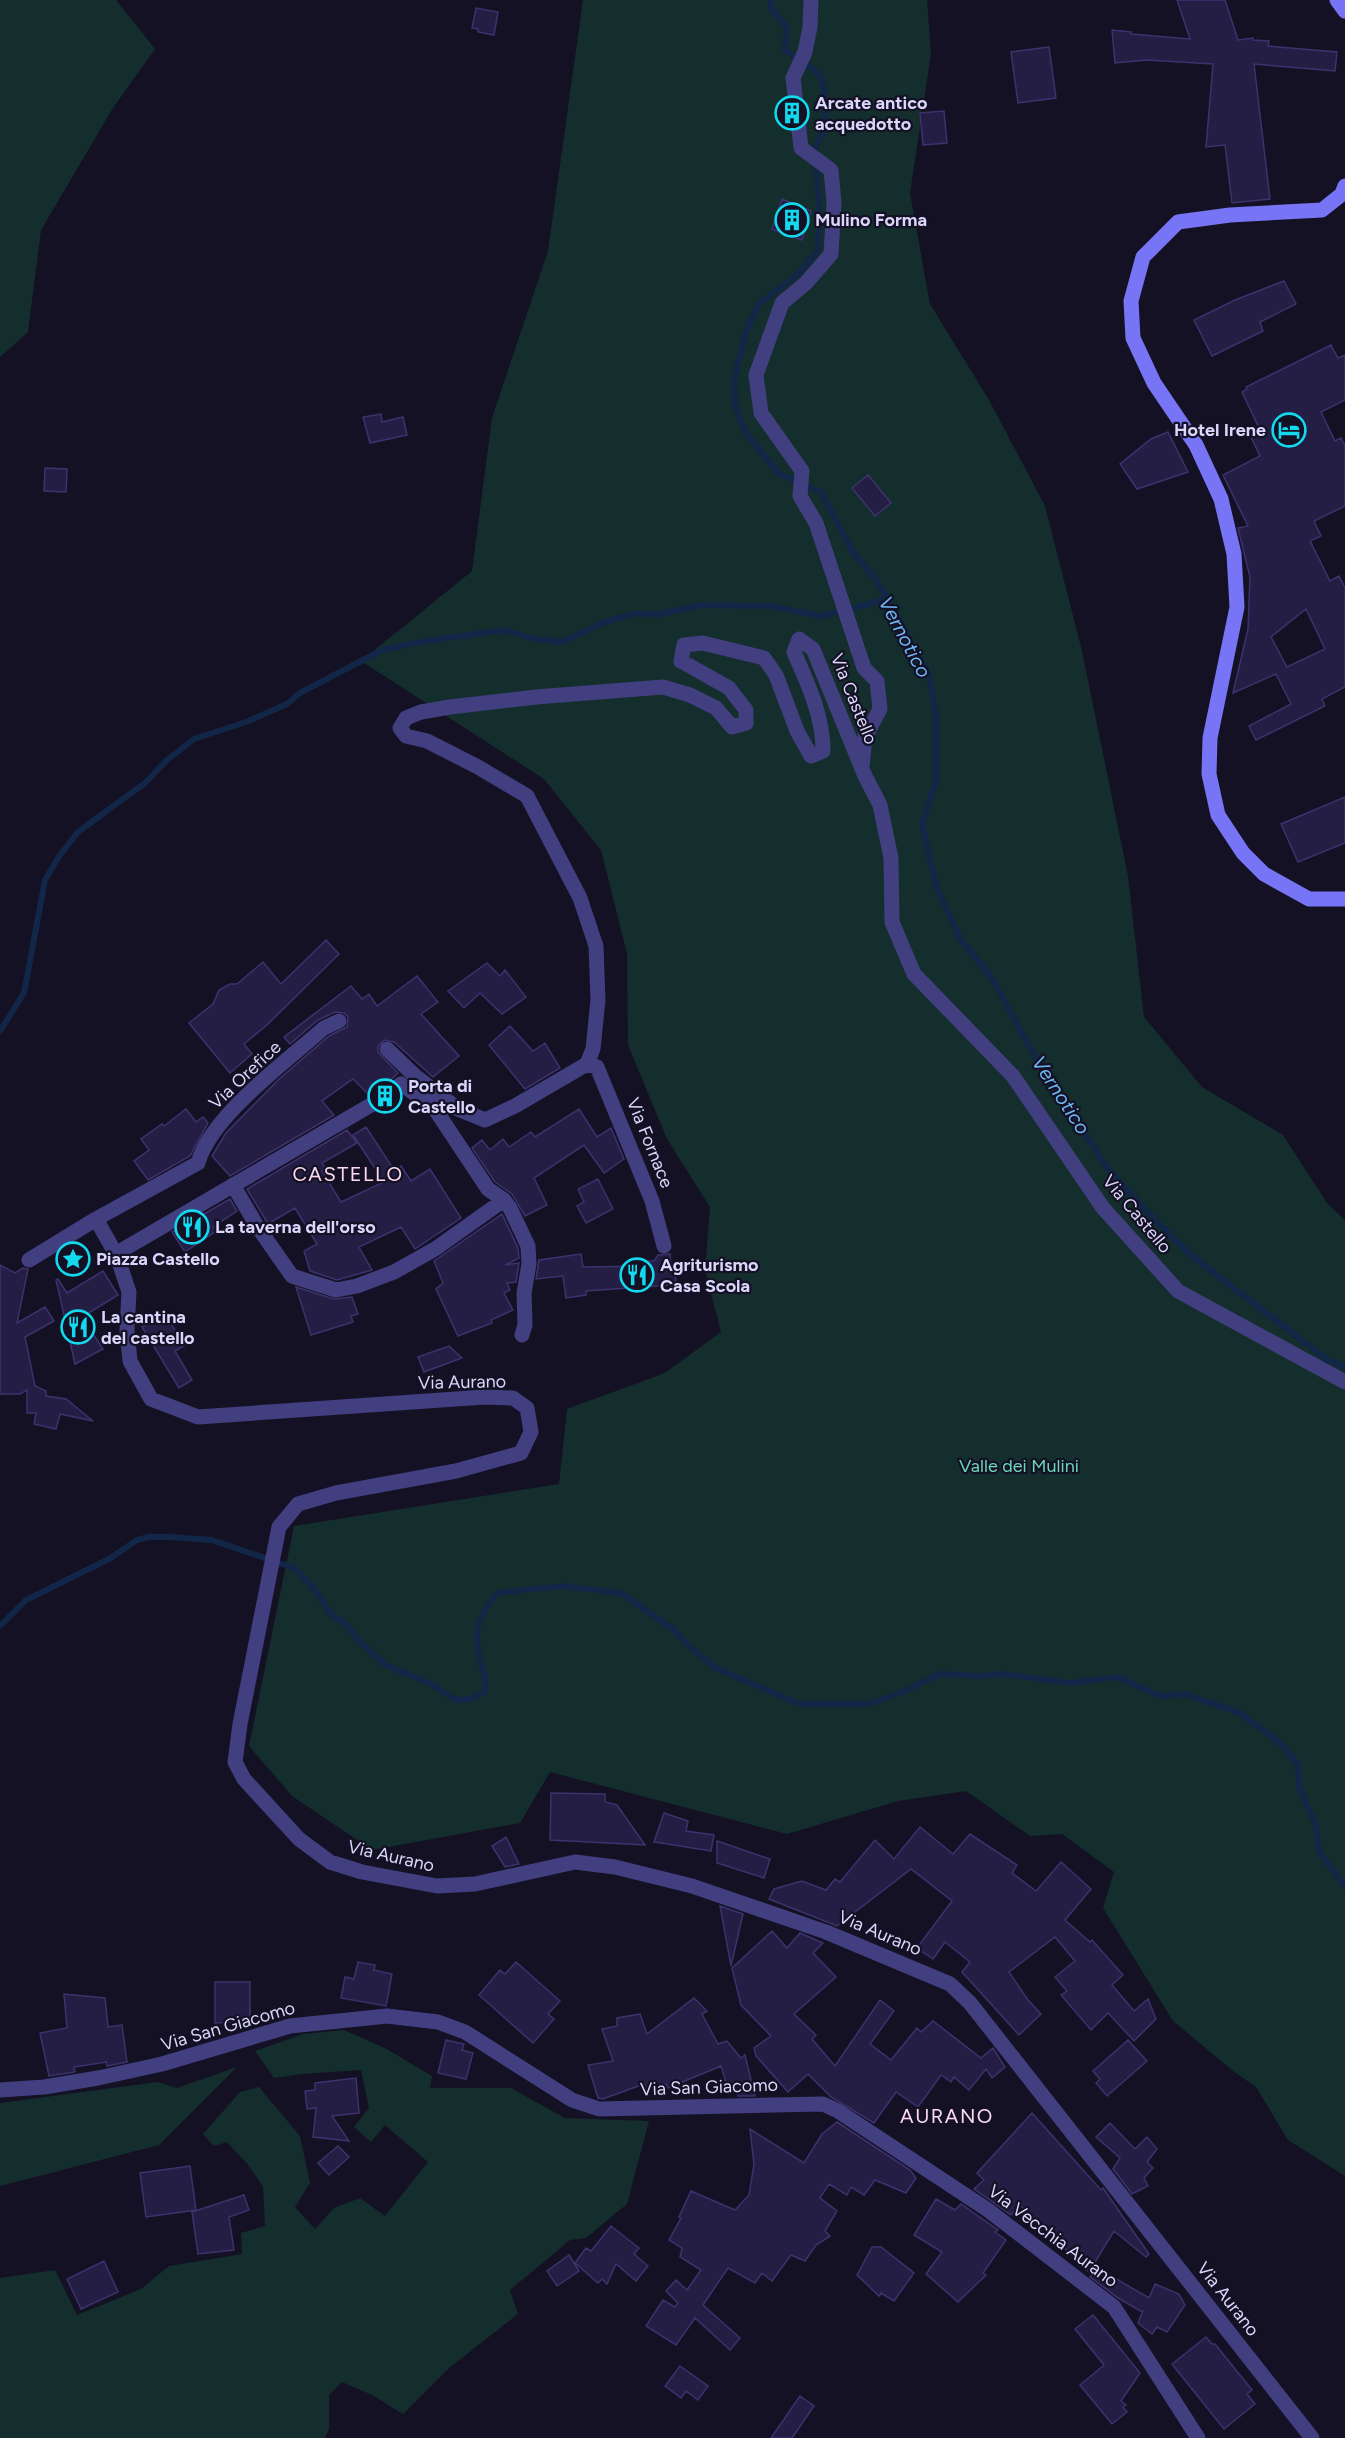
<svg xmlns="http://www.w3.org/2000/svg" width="1345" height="2438" font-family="Figtree,sans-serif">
<rect width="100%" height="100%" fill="#141124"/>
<path fill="#142e2d" d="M0,0H116L155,49L113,108L41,230L28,332L0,357Z
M583,0H927L931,54L910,193L930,304L989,400L1045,506L1082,651L1128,876L1144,1017L1202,1087L1283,1135L1327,1203L1345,1220V2176L1288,2140L1256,2087L1233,2071L1173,2021L1103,1908L1114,1872L1062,1834L1030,1836L966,1791L898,1801L787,1834L550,1772L520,1823L372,1850L292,1796L249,1746L294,1526L559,1484L567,1409L665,1373L721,1332L705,1269L710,1207L667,1139L628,1045L627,954L601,850L544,779L361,661L472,571L492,418L548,251Z
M344,2030L385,2048L432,2076L430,2088H511L565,2118L649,2121L627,2204L586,2238L570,2240L510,2290L518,2314L449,2368L403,2414L372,2395L342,2382L329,2395V2429L325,2438H0V2278L55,2270L77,2315L141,2289L169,2266L242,2254L241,2233L265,2226L263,2187L249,2166L227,2142L214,2146L203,2134L240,2092L259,2087L300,2136L310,2183L295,2207L315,2229L334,2208L360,2198L385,2216L428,2162L385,2125L371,2142L354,2127L369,2108L361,2070L301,2074L274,2078L255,2051L303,2034Z
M237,2067L159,2145L0,2186V2103L158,2082L177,2088Z"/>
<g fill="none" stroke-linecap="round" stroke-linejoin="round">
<path stroke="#122747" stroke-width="6" d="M770,0L772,10L787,27L785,50L814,70L821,78L826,99L824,130L815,148L819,203L818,250L799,273L759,304L746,331L734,379L735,406L745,432L778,473L821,492L854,554L877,581L888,599L929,675L936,715V781L922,824L936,886L961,940L992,978L1026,1041L1106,1166L1144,1209L1193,1257L1328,1360L1345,1367
M0,1031L24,993L45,880L60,855L78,832L145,783L167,760L194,739L246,722L287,704L300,693L382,650L426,641L504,630L530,638L562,642L605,622L632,614H661L700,605L770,606L822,616L888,599
M0,1626L26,1600L109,1559L137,1540L149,1537H168L212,1540L294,1568L312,1586L331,1614L347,1625L359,1641L386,1665L431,1684L456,1700L470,1699L485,1692C487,1679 483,1671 480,1659C473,1628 478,1617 497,1593L562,1586L621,1593L673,1629L686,1643L715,1668L800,1704H869L903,1692L939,1674L981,1676L1003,1674L1069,1683L1118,1677L1160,1696L1185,1694L1240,1713L1280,1743L1298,1764L1299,1787L1316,1826L1319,1851L1345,1887"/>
</g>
<path fill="#251e44" stroke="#3d326e" stroke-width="1.5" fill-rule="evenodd" d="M1177,0H1225L1238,40L1253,38V40L1269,41L1268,46L1337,52L1335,71L1254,64L1270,199L1232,203L1225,145L1206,147L1213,64L1147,60L1115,63L1112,30L1131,32V34L1190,39Z
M476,8L498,12L494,35L478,32V29L472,28Z
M1049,47L1056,98L1018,103L1011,52Z
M944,111L947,143L923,145L920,113Z
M782,199L811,211L802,240L772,229Z
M1284,281L1296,304L1260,322L1263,331L1212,356L1194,320L1235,300Z
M1331,345L1338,358L1345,355V400L1321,412L1335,441L1341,438L1345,446V506L1314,521L1321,536L1310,541L1330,581L1339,576L1345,588V687L1322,699L1325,706L1256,740L1249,726L1291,704L1276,674L1233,693L1248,629L1250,577L1238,528L1248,526L1223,475L1260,456L1249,433L1259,428L1242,392L1247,389L1246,387ZM1306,609L1325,649L1287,667L1271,637Z
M381,414L382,422L403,417L407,435L370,443L363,417Z
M1168,432L1188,472L1137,489L1120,464L1151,439Z
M45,468L67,469L66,492L44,491Z
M868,475L891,503L875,516L852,488Z
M1345,797V843L1298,862L1281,824Z
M326,940L339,954L268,1024L244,1044L252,1054L230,1073L189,1023L213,1004L219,990L230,984H237L263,962L281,984Z
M487,963L500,976L505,970L526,997L502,1014L480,993L464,1008L448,991Z
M417,976L438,1002L421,1014L459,1056L433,1077L394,1042L384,1040L378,1046V1052L398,1073L384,1086L383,1092L390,1099L400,1098L383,1111L386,1103L384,1097L377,1092L369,1095L353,1079L322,1101L334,1115L230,1176L212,1156L226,1133L278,1080L329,1036L347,1027L348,1017L344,1013L335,1012L318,1020L290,1044L284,1037L351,986L362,999L369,994L377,1006Z
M510,1026L533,1051L545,1043L560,1068L525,1089L489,1045Z
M186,1109L196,1122L203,1117L208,1123L190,1156L148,1180L134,1161L149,1150L141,1139L162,1124L164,1126Z
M579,1109L597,1137L611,1128L624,1159L604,1173L584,1145L534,1178L547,1205L525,1216L512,1194L495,1182L472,1148L482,1140L490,1150L503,1139L509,1147L531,1132L535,1137Z
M366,1127L394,1170L401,1166L411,1181L430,1169L461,1218L415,1249L401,1227L359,1247L372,1270L337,1280L310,1271L304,1251L317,1244L295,1208L268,1224L247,1189L347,1130L357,1143L322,1163L326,1169L322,1171L341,1202L384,1182L353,1135Z
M598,1179L613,1209L586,1223L577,1206L584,1202L578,1189Z
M230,1199L237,1211L213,1227L216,1231L185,1252L172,1232Z
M502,1214L518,1248L519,1258L505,1265L519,1263L516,1282L507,1283L510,1290L504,1293L513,1310L491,1320L492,1323L458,1336L436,1289L443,1283L434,1261Z
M581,1254L583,1267L648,1266V1261H654L658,1255L670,1254L671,1266L675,1270L676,1280L671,1285L586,1291V1295L566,1298L563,1276L536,1279L539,1260Z
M0,1265L15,1273L23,1268L28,1269L17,1323L45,1307L54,1321L25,1337L35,1386L46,1391V1396L66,1399L93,1421L60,1414L56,1429L34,1424L36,1413H27V1390L20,1394H0Z
M103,1271L118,1295L82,1317L103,1349L75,1364L56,1280L58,1279L67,1293Z
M296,1287L334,1299L352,1297L358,1314L351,1316L353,1322L311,1335Z
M165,1313L184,1346L175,1351L192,1380L179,1388L142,1327Z
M449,1346L462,1358L424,1372L418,1357Z
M551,1793L605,1794V1802L617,1805L645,1845L550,1840Z
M664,1813L688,1821L686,1831L714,1835L711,1851L654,1842Z
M920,1827L953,1854L970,1834L1017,1865L1012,1873L1036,1891L1061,1862L1091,1889L1065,1920L1090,1942L1092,1940L1123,1975L1112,1985L1134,2011L1148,1999L1156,2019L1134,2041L1108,2013L1091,2030L1061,1995L1067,1991L1055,1977L1075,1961L1055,1937L1009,1972L1028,2000L1041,2014L1019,2035L962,1972L970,1962L945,1942L933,1959L917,1948L952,1901L911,1869L837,1926L769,1899L774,1889L802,1881L826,1890L835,1879L840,1882L875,1840L894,1859Z
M506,1837L519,1864L505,1867L492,1846Z
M717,1841L770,1859L764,1878L717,1863Z
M720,1906L743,1914L731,1966Z
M772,1931L787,1948L800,1933L823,1943L813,1953L836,1977L794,2014L816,2035L812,2039L835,2066L880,2000L894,2011L870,2044L891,2060L917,2028L921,2032L933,2021L981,2058L993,2048L1005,2067L992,2078L986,2069L969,2090L954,2077L951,2082L941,2075L918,2107L896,2092L874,2123L831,2097L808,2074L788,2092L756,2056L754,2048L771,2036L741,2005L732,1968Z
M358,1962L375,1965L374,1970L392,1974L386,2006L341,1998L345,1977L354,1979Z
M516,1962L560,2001L548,2014L554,2019L533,2043L479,1995L500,1970L505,1974Z
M215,1982H250V2021L215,2023Z
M64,1994L105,1998L108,2027L122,2025L127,2062L107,2066L106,2062L74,2067L75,2072L49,2076L40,2033L67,2028Z
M694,1998L707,2011L702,2014L718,2044L727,2041L741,2058L745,2055L755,2096H738L737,2090L729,2092L721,2066L668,2088L666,2084L648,2089L644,2084L603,2099L598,2098L588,2065L613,2061L602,2029L617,2026V2018L640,2014L647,2034Z
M446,2040L464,2044L462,2050L473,2053L466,2079L438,2073Z
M1128,2040L1147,2061L1107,2096L1096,2083L1100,2079L1093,2071Z
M356,2078L359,2113L332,2116L349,2141L313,2137L316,2108L307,2109L305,2091L315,2090V2083Z
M1032,2113L1101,2190L1103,2188L1149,2254L1146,2257L1114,2231L1089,2272L1020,2205L1011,2215L974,2189L984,2180L977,2173Z
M837,2122L910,2170L916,2178L906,2193L875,2180L864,2195L851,2187L847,2195L829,2184L820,2198L837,2211L825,2231L830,2236L816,2245L805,2261L791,2255L772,2281L762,2273L755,2283L728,2268L703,2305L740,2338L730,2350L695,2318L676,2345L646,2326L663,2300L675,2307L678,2303L666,2291L676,2280L687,2290L701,2270L680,2257L682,2248L669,2240L681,2218L679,2217L691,2191L735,2210L749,2195L754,2164L750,2129L804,2163L822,2134Z
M1110,2123L1135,2149L1147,2137L1157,2149L1147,2162L1153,2168L1144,2178L1148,2186L1132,2194L1113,2169L1120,2158L1096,2137Z
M338,2146L349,2157L329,2175L318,2163Z
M190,2166L196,2210L146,2217L140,2173Z
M244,2195L249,2210L229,2217L234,2250L198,2254L192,2212Z
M936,2199L955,2210L961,2204L998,2230L995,2232L1006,2240L983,2273L986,2275L958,2302L926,2274L942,2252L914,2235Z
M611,2226L639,2248L634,2254L648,2266L636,2281L616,2264L607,2284L602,2279L598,2283L575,2263L586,2248L591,2251Z
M872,2247H881L914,2273L894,2301L881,2293L879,2296L857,2275Z
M569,2255L579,2271L557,2286L547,2271Z
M104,2261L118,2292L81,2309L67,2279Z
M1096,2267L1149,2298L1155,2284L1179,2294L1185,2305L1167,2332L1157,2327L1152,2334L1138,2323L1143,2310L1142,2312L1118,2298L1090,2277Z
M1093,2315L1140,2373L1121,2401L1126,2405L1123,2407L1127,2412L1112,2424L1080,2385L1104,2365L1075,2329Z
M1206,2337L1212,2344H1215L1252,2390L1247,2394L1255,2404L1224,2429L1172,2364Z
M680,2366L708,2386L698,2400L686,2391L681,2398L665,2386Z
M800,2396L814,2406L792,2438H771Z"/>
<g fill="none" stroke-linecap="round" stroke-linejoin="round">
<path stroke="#413f80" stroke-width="15" d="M811,0L810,27L805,52L793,78L801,148L831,170L834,203L831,254L806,283L782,303L756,375L761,413L802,471L800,496L816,523L864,668L877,681L880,709L865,737L862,767
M387,1049L415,1076L458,1109L485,1120L515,1106L587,1064L593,1049L598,1000L596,946L580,898L527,796L478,767L427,741L406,736L400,728L406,718L421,712L450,707L536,697L663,687L690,695L716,708L732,727L746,723V710L729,688L681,661L684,645L703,643L764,658L776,675L797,731L811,756L823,751C823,715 808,685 794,652L799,639L813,649L865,776L880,805L891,858L892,922L914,974L1013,1076L1103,1208L1178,1291L1345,1382
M587,1064L597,1067L652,1201L664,1246
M393,1090L401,1084L422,1099L437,1100
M429,1100L488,1189L504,1200L510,1208L528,1246L529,1264L524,1293L525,1325L522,1335
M233,1185L257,1226L292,1276L336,1290L357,1286L394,1272L435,1249L504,1200
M96,1219L117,1256L129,1292L127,1330L130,1361L151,1399L198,1417L485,1397L513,1398L527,1408L531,1432L521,1453L456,1471L336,1493L298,1504L279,1527L240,1724L235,1762L244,1779L299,1839L330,1862L362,1872L437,1886L475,1884L575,1862L615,1867L692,1886L826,1932L950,1984L970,2003L1312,2438
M117,1256L124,1249L376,1102
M29,1260L96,1219L198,1163C211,1116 287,1061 324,1028L339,1021
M0,2090L44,2087L98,2078L162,2064L290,2026L387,2016L438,2022L465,2032L572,2100L599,2109L823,2104L838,2111L988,2210L1114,2307L1198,2438"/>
<path stroke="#7775f5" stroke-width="15" d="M1337,0L1345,11
M1345,186L1342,194L1322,210L1230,215L1178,222L1143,257L1131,301L1133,338L1154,383L1196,445L1221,499L1234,554L1237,607L1210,738L1209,774L1218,815L1243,853L1264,874L1309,899H1345"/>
</g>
<defs>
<symbol id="building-ring" viewBox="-11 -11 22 22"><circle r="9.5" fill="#141124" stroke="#12d9ed" stroke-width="1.5"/><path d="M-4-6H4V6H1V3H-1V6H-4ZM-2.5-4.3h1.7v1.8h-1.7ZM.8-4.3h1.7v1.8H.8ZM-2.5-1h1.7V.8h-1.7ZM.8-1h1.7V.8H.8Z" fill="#12d9ed"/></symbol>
<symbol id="hotel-ring" viewBox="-11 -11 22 22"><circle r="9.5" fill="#141124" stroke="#12d9ed" stroke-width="1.5"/><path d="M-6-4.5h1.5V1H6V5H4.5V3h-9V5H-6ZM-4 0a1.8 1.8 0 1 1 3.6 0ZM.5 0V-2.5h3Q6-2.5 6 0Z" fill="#12d9ed"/></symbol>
<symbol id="restaurant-ring" viewBox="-11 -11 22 22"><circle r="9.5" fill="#141124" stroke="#12d9ed" stroke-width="1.5"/><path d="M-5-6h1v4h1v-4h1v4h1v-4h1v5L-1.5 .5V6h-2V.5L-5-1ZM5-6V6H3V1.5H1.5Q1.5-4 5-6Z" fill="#12d9ed"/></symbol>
<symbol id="sight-ring" viewBox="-11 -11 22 22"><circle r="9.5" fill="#141124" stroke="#12d9ed" stroke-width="1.5"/><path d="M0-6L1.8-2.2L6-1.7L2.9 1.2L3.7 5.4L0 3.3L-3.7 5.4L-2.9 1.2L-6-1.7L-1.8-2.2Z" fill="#12d9ed"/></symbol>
</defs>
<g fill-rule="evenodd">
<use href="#building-ring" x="773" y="94" width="38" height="38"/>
<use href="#building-ring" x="773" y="201" width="38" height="38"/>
<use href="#hotel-ring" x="1270" y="411" width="38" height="38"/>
<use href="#building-ring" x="366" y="1077" width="38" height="38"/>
<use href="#restaurant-ring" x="173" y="1208" width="38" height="38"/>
<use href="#sight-ring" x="54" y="1240" width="38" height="38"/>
<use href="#restaurant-ring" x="618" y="1256" width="38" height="38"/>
<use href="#restaurant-ring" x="59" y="1308" width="38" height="38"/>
</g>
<g text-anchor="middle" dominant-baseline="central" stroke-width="4.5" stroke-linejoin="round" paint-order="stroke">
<g font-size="18" font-weight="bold" fill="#dbd7fc" stroke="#141124" text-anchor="start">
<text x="815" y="103">Arcate antico<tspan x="815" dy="21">acquedotto</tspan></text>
<text x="815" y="220">Mulino Forma</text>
<text x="1266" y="430" text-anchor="end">Hotel Irene</text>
<text x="408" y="1086">Porta di<tspan x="408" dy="21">Castello</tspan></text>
<text x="215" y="1227">La taverna dell'orso</text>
<text x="96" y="1259">Piazza Castello</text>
<text x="660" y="1265">Agriturismo<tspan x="660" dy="21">Casa Scola</tspan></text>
<text x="101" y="1317">La cantina<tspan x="101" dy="21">del castello</tspan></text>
</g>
<g font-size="18" fill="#dbd7fc" stroke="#141124">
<text transform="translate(854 699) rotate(68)">Via Castello</text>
<text transform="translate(245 1075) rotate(-43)">Via Orefice</text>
<text transform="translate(650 1143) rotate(68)">Via Fornace</text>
<text transform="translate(1137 1214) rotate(50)">Via Castello</text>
<text transform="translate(462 1382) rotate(-1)">Via Aurano</text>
<text transform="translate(391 1856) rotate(13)">Via Aurano</text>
<text transform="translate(880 1933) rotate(23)">Via Aurano</text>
<text transform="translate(228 2026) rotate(-16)">Via San Giacomo</text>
<text transform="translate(709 2087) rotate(-2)">Via San Giacomo</text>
<text transform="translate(1053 2236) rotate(37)">Via Vecchia Aurano</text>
<text transform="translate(1228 2299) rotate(52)">Via Aurano</text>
</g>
<g font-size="18" fill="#68d7ba" stroke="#141124">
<text x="1019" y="1466">Valle dei Mulini</text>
</g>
<g font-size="20" font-style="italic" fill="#6db7f4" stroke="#141124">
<text transform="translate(905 637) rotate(62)">Vernotico</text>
<text transform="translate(1061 1095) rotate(57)">Vernotico</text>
</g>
<g font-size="20" letter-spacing="1.5" fill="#fcd9f0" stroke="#141124">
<text x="348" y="1174">CASTELLO</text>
<text x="947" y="2116">AURANO</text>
</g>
</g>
</svg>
